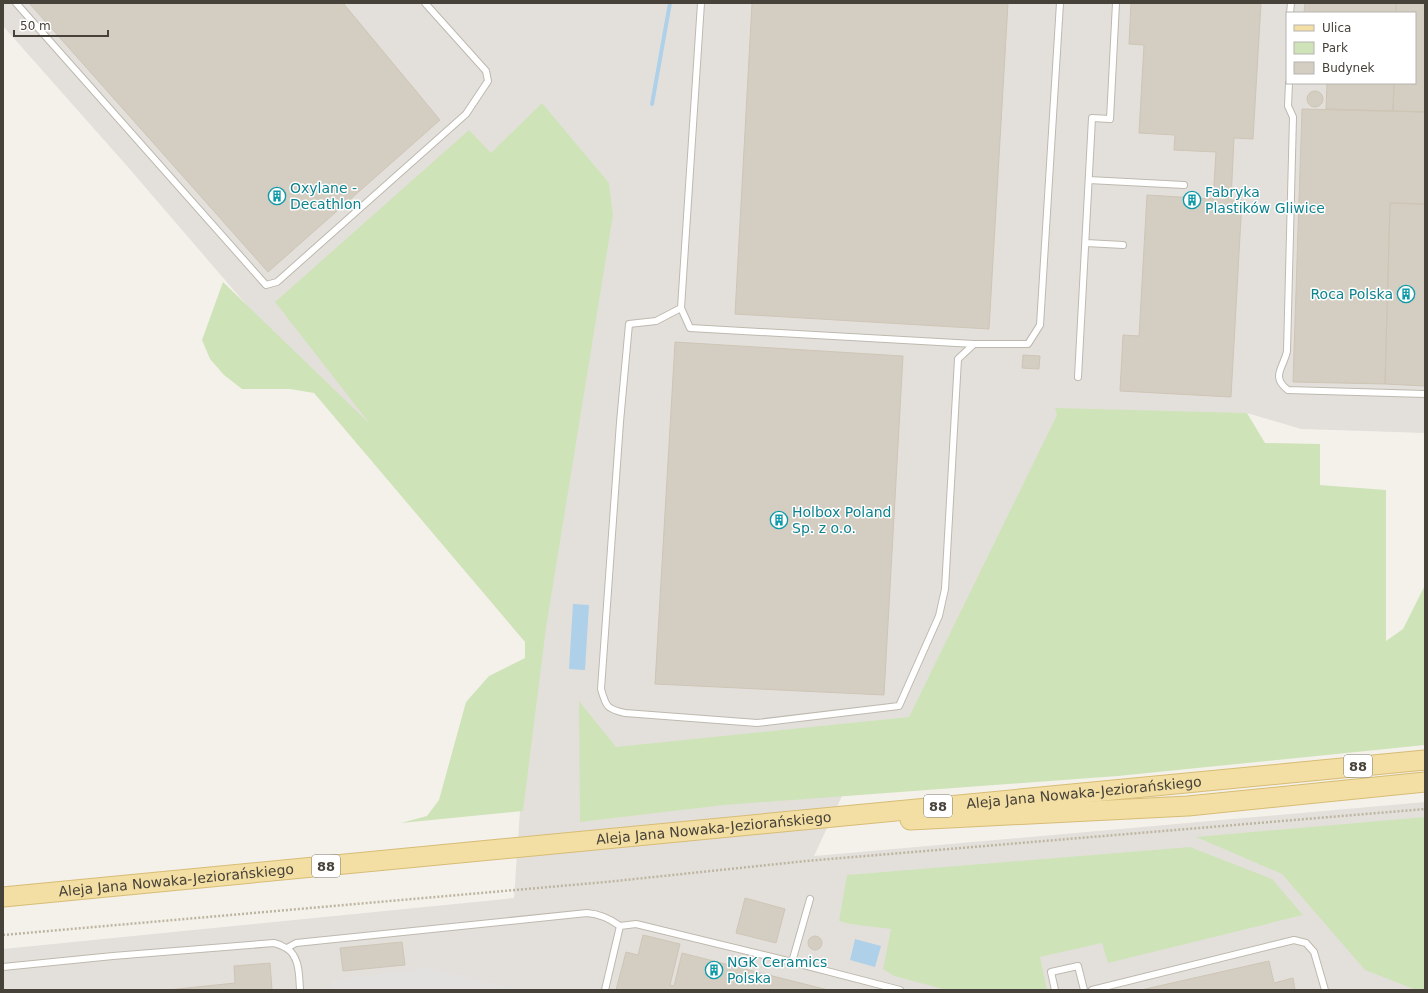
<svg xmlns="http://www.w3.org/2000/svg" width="1428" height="993" font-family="'DejaVu Sans',sans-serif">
<rect width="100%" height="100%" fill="#f4f1eb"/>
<path fill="#e3e0dc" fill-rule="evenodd" d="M3,3H1425V433L1301,429L1247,413L909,717L842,796L814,856L1425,802V990H3V949L514,898L532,637L127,166L3,26ZM1287,13H1415V83H1287Z"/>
<path fill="#cfe3b8" d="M542,103L609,183L613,215L546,628L523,811L401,823L427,816L439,800L466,702L489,676L525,658V642L314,393L290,389H242L224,375L210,359L202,340L223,282L370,424L275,302L469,130L491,153Z
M1055,408L1247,413L1265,443L1320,444V485L1386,490V641L1403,629L1425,585V745L1118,776L724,805L580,822L579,701L616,747L909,717L1057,415Z
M1425,817V990H1416L1365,970L1282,874L1196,837Z
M1190,847L1272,879L1303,915L1108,963L1102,943L1040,957L1047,990H947L894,976L883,969L891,929L850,924L839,921L847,875Z"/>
<path fill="#e3e1df" d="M431,968L519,990H330L333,980Z"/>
<path fill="#aed0e9" d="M573,604L589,605L585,670L569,669Z
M855,939L881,946L875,967L850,960Z"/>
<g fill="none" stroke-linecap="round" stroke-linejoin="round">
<path stroke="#aed0e9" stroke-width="4" d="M652,104L670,3"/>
</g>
<path fill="#d4cdc1" stroke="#cec5b5" d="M29,3H343L440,120L268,272Z
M752,3H1008L989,329L735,314Z
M1131,3H1261L1253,139L1234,138L1231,200H1242L1231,397L1120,391L1123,335L1139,336L1147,195L1213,199L1216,152L1174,150L1175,135L1139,133L1144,45L1129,44Z
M1305,3H1396V13H1304Z
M1396,3H1425V112L1393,111L1394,83H1415V13H1396Z
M1327,83H1394L1393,111L1326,109Z
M1307 99a8 8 0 1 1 16 0a8 8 0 1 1-16 0Z
M1302,109L1425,112V204L1390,203L1385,384L1293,382Z
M1390,203L1425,204V386L1385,384Z
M675,342L903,356L884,695L655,684Z
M1023,355L1040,356L1039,369L1022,368Z
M745,898L785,909L776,943L736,933Z
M643,935L680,944L670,985L674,986L682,953L828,990H616L626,952L638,955Z
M808 943a7 7 0 1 1 14 0a7 7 0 1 1-14 0Z
M402,942L405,965L343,971L340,948Z
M1269,961L1274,983L1293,978L1295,990H1141Z
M270,963L272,990H168L235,983L234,966Z"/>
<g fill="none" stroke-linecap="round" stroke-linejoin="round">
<defs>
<path id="lane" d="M16,3L266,285L277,282L466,114L488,81L486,71L425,3
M701,3L681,308L690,328L974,344
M1290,13L1291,3
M1289,83L1288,106L1293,117L1287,351C1284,367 1270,377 1288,390L1425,394
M1089,180L1184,185
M1086,243L1123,245
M681,308L656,321L629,324L620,422L601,689C606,707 607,709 625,713L757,723L899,706L939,616L945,589L958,359L974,344H1028L1040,325L1060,3
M1078,377L1092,118L1110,119L1116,3
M287,948L296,943L587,913C600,914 609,918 620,926
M792,962L810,899
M3,967L113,956L274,943C278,944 283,946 286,948C300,956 299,976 300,990
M605,990L620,926L636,924L792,962L900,990
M1055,990L1051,972L1078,966L1084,990
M1092,990L1294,940L1306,943L1314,952L1325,990"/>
<g id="primary">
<path d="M910,820L1188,806L1425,782"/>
<path id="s1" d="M3,897C477,851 951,805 1425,760"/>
</g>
</defs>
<use href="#lane" stroke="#beb9ae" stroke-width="8"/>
<use href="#primary" stroke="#d7bc75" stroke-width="21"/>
<path stroke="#beb5a1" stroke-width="2.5" stroke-dasharray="2 2" stroke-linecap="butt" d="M3,935L606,882L806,861L1425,809"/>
<use href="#lane" stroke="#fff" stroke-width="6"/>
<use href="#primary" stroke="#f3dfa4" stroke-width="19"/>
</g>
<defs>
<symbol id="building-ring" viewBox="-11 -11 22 22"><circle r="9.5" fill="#fff" stroke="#0f9aa8" stroke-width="1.5"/><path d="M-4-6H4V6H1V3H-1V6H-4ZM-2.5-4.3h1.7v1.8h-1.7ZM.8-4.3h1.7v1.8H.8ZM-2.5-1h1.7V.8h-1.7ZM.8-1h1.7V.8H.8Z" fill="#0f9aa8"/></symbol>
</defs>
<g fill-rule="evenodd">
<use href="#building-ring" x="267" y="186" width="20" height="20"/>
<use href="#building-ring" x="1182" y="190" width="20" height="20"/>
<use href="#building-ring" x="1396" y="284" width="20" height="20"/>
<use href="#building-ring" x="769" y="510" width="20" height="20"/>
<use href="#building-ring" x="704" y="960" width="20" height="20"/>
</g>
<g text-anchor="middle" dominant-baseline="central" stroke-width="3" stroke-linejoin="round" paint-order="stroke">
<g fill="#fff" stroke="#7e7b74" stroke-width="1">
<rect x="1344" y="755" width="28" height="22" rx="3"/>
<rect x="924" y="795" width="28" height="22" rx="3"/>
<rect x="312" y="855" width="28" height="22" rx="3"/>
</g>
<g font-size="13" font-weight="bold" fill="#474239">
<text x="1358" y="766">88</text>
<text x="938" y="806">88</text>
<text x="326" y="866">88</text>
</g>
<g font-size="14" fill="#0d838f" stroke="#fff" text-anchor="start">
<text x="290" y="188">Oxylane -<tspan x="290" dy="16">Decathlon</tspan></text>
<text x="1205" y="192">Fabryka<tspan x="1205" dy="16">Plastików Gliwice</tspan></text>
<text x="1393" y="294" text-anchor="end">Roca Polska</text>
<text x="792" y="512">Holbox Poland<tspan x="792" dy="16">Sp. z o.o.</tspan></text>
<text x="727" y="962">NGK Ceramics<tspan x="727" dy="16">Polska</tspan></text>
</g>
<g font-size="14" fill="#474239" stroke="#fff">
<text stroke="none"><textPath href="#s1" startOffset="1086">Aleja Jana Nowaka-Jeziorańskiego</textPath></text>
<text stroke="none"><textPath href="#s1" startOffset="714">Aleja Jana Nowaka-Jeziorańskiego</textPath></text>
<text stroke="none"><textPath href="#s1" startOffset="174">Aleja Jana Nowaka-Jeziorańskiego</textPath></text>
</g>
</g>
<rect width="1428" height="993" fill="none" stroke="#474239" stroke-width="8"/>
<rect x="1286" y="12" width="130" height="72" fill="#ffffff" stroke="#b5b3b0"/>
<rect x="1294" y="25" width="20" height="6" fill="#f3dfa4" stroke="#b5b3b0"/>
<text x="1322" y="32" font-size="12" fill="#474239">Ulica</text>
<rect x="1294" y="42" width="20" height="12" fill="#cfe3b8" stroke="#b5b3b0"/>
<text x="1322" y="52" font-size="12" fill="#474239">Park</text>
<rect x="1294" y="62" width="20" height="12" fill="#d4cdc1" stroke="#b5b3b0"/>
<text x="1322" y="72" font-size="12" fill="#474239">Budynek</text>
<path d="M14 30v6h94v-6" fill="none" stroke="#474239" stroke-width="2"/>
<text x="20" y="30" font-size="12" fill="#474239" stroke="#ffffff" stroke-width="3" paint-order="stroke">50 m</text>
</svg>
